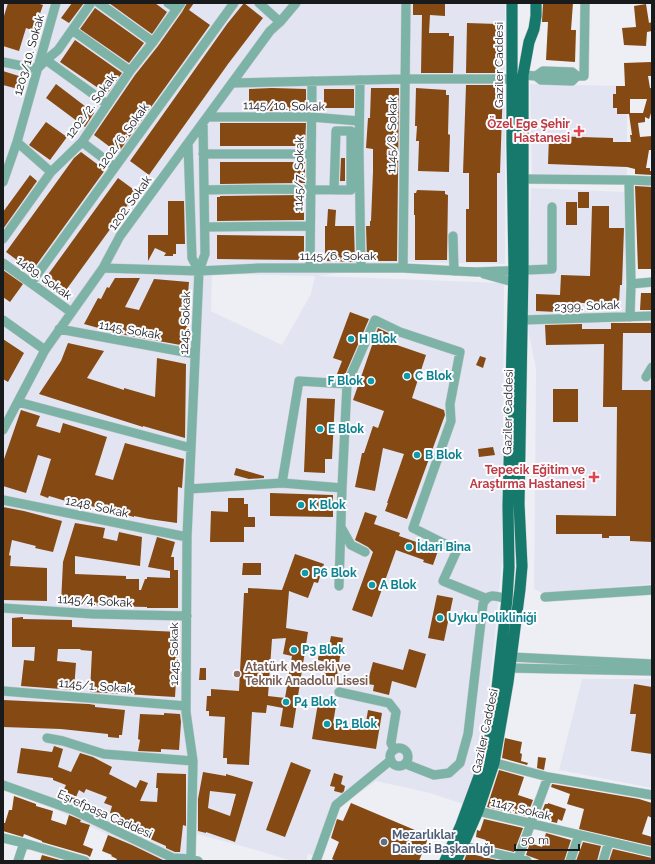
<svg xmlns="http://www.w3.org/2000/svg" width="655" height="864" font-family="Raleway,sans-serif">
<rect width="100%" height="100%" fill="#eeeff4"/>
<path fill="#e2e5f1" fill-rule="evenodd" d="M3,3H505V264L411,262L318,276L504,283L502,561L494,645L486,713L466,805L430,793L376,781L339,808L321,858L308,854L306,861H292L242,846L197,834L190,861H162L40,802L3,791ZM212,274L315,276L311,294L282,345L211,311Z
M530,84L627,86V177L532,176Z
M531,188L625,192V314L527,315Z
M652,322V584L542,593L534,589L536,369L527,324Z
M582,679H652V788L559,770Z"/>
<path fill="#854914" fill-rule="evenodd" d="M8,3H37L43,5L34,31L26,28L19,51L3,46V19Z
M72,3H84L69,23L61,18Z
M109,3H155L167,12L152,34Z
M187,3H194L189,10L210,25L118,153L94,135L135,75L158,46L182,12Z
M244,3L263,18L228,64L149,175L130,161L227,24Z
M413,3H445V16L430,15L429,33H449V36H454L453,73H421L422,15H413Z
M543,3H573L571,30H576L575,62L546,60L548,22H542Z
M646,4L649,23L652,22V31L647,32L646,46L624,45L622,28L636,27L634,6Z
M95,8L144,43L129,63L80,29Z
M467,23L498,24V27H499L498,70H496V73H466Z
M75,40L122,73L107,94L60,62Z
M651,62L652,76H648L650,88H652V110L649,119L645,117V122L638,123L640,137L652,136V150H649L646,168H650V171H652V175L635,174V169L627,167L548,164L549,136L613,138V142H631L630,135H632L629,114H617V108H613V94H616V86H625L624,63ZM630,99H647L643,113H630Z
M3,71L22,77L18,89L3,85Z
M56,84L94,113L85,127L46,98Z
M466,85H503L500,173H497V262H466V209H469V173H463Z
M272,88L306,89V111H249V89Z
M371,88H399L397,261H370V259H367L366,226H370V221H371L373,172V149L366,148L368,118H370Z
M416,88L446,90V95H449L448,134L450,135L449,172L418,171L419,141H416L417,126H415Z
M324,89H354V108H324Z
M46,122L67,137L50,160L29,145Z
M220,123H306L305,146H220Z
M81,152L105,170L32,271L6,252L74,158Z
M341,158H345V181H340Z
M220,162H305V183L220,184Z
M30,175L37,181L3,229V212Z
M118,178L137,192L61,297L42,283Z
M635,186L652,187V269H638Z
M417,190L445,191V194L448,195L447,260H415V215H414V193H416Z
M578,192H589V208H578Z
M304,195V220L217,221V197H220V196Z
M168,201H184L185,244H176V254H173V256H164L166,253L155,248L148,261V235H168Z
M566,202H577V225H566Z
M592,206H609V228H624L622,285H620L619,302L610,301V304L557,302V312L536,311V294L560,295L561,275L590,276Z
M328,209L336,210L335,226H354L355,262L327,261V259H325V226H327Z
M217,235L304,236V260L217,259Z
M3,270L23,284L10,302L3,297Z
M115,278H140L125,307L139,310L154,279L189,282L186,316H188L186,346L120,334L84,324L98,298L101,299L107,287L109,288Z
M641,293H652V310H640Z
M350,312L369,319L344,377L337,374L342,361L333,358Z
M611,323H652V333H623L622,390H652V542L630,541V536H609V538H602V534H556V515L616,516L617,407H603L604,344L546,345L545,325L582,324V329H611Z
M378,328L397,337L394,344L426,355L412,398L444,410L445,415L407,519L385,511L388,503H387L404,454L383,448L375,491L355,487L362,453H364L373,426L378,428L384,411L353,400Z
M3,339L24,353L8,382L3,379Z
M68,343L104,351L87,378L124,390V388L155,397L157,358L186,364L185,438L143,426V427L39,394L61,361Z
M480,356L486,358L483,368L476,365Z
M553,389H578V422H553Z
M307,398L335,399L332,459H325V473L304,472Z
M21,410L40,416L36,426L60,433L63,423L107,437L95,475L113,480L125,443L184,459L182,488L178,487L177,523L149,519L134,516V517L116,512L115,513L77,502L76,504L49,496L48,498L40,495L51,459L38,455L26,493L3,486V462Z
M493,447L495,455L479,457L478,449Z
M236,468L264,476V478L249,479L234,475Z
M270,493L333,495V517L270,516Z
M228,498H244V504H248V517H255V527H244V542H210L211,511L228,512Z
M3,507L24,511L62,521L53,552L35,548L36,546L12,540L9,555L11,556L10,566L47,568V601L3,600Z
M365,512L377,516L374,524L400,533L399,536L428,546V543L439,548L433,565L423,562L424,560L396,550L372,617L352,610L373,552L368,547L355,540Z
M75,523L105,528L103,538L117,541L119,532L142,537L140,566L75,556V574L126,576V579H139V590H141L145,579H147V577L170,578V571L148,567L157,537L175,542L171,557H174V570H178V608H147V607L107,606L61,603L63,562Z
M295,554L324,564L318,583L314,582L308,598L289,591L286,628L308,632L293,728L280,726L283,708L267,705L266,713L252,712L249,765L227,764V758H223L225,717L209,716V711H206L207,696H211V689L239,691L244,593H248V588L282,590ZM286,638L283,654L292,656L285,698L268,696L272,639Z
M243,563H261V575H242Z
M437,595L453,598L444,641L428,638Z
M23,617V619L72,620V627L179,632L175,697L90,692L92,651L80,650L81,649H58L57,661L76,663L74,690L21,686L24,660L34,661L35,647H12V618Z
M331,636L343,638L336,682L323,680L326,662L318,660L319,651L328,652Z
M409,649L426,654L416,688L392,681L389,695L373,691L374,685L367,684L373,662L403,670Z
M200,668H206V680H199Z
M634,684L652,687V754L631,751L636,714H630Z
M319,697L337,700L333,723L365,728L368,710L382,713L376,749L312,739Z
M3,700L89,704L95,705V707L125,710L122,735H119V738L108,737V734L61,729L3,727Z
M164,713L180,714L181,722L179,750L161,749V752L138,751L140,740L138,739L140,714L164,715Z
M505,738L522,742L520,753L522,754L521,761L528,763L527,765L502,758Z
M54,746L63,749L58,767L71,772L80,753L93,757L112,767L109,774L136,788L140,780L148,783L140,801L157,802L158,788H156L157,773L186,774V826L183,825L180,852H175L166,848V846L119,825L122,818L110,813L112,806L104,803L107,797L86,789L84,793L79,790L76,797L63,791L66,785L53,780V778L17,773L21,748L52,752Z
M538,757L546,758L544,770L537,768Z
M291,762L311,770L285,837L266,830Z
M499,770L524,777L518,795L533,800L527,816L487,807Z
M203,772L226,776V774L253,782L235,842L206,832V833L198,831V799ZM210,791L236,794L230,816L208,808Z
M334,773L343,776L341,784L345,786L344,791L342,793L334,791L335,787L330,786Z
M552,784L639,799L652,803V818L648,816L642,834L652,837V846L579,829L584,809L567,804L570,794L551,787Z
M14,796L36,804V806L53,811L51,820L66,825L69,815L81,820L80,822L90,825L83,845L93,849L90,857L87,855L42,842V841L24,834L23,837L3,831V823H5L9,810H12Z
M351,803L429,836L419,861H336L332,859L339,842L331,838L337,819L343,821Z
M548,803L566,809L562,821L558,819L557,823L539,819L545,804H548Z
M484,819L523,828L514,852L484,845L486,840L476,837L477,830L480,831Z
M546,833L571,840L564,861H542L526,855L530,843L542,847Z
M108,835L132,845L165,861H116L117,859L111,856L112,855L102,851Z
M583,842L601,846L597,861H576Z
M613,849L652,858V861H609Z
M467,853L501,861H464Z
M42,855L60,860L59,861H40Z"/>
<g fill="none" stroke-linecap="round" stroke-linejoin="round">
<defs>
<path id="minor" d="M99,3L153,42
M168,3L177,9
M259,3L280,22
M72,30L130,71
M46,60L107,104
M3,62L37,69L46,60L58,50L91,3
M523,75L536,76L541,80L572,81L577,76H584L585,3
M536,76L543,71L572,72L577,76
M360,80L359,150L361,268
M232,83L405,79H512
M207,117H311L359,121
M17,142L51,172
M82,142L115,167
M188,143L192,258L199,271
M203,154H311
M523,179L629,180L652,181
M629,180L631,284L630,317
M3,182L17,142L56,3
M204,190C253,189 302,189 351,190V131H336L334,190
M205,227L310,226
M453,236L454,271
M3,239L51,172L82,142L130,71L153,42L181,3
M3,263L71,312
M103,268L199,271L259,268H403L477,272L552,269V207
M310,268L312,81
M403,268L406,3
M484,274L513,282
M31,283L234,3
M631,284L652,282
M3,320L45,350
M523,320L652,316
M59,329L195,354
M646,377L652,367
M18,402L191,448
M3,430L45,350L103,268L120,236L270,31L280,22L296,3
M282,483L299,381L347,384
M189,489L282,483L342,488L347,384L375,320L400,332L460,352L450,404L451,421L413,528L457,550L443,581L485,598
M3,500L187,537
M342,529L351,545L365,552
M339,586L342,488
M545,597L652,590
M3,608L93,614L187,616
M511,657L652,664
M510,668L652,671
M3,691L186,706
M339,692L389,703L396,712L391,743L394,750
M47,738L63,741L104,754L193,761
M390 757a9 9 0 1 1 18 0a9 9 0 1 1-18 0Z
M488,761L548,777L652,795
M406,764L434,775L449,773L460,763L468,734L483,604C488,592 497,596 507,599
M3,785L73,810L173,858L191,859L198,861
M478,811L652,852
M3,838L24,843L18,861
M24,843L85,861
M463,846L527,861
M191,859L193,761L186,712L187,537L199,271L205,254L203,123
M316,861L336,805L391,760
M517,861L548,777
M570,861L579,835
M603,861L609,842"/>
<path id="major" d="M445,861L461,825L485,760L494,715L507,599L509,567L508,506L514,270L512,143V3
M456,861L478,811L494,763L508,682L520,589L522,566L519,504L523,270V75L529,42L534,29L536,16V3"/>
</defs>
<use href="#minor" stroke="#cccdd1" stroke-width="10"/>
<use href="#major" stroke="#cccdd1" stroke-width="12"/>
<use href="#minor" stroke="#7db2a7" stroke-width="9"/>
<use href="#major" stroke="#16796b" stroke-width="11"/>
</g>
<g fill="#e0444e" stroke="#fcfcff" stroke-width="1.5">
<path d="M577 125h4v4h4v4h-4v4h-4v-4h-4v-4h4z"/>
<path d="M592 471h4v4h4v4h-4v4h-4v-4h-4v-4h4z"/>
</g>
<g fill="#0f9aa8" stroke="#fcfcff" stroke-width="1.5">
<circle cx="351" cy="339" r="4"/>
<circle cx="407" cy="376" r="4"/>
<circle cx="371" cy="381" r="4"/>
<circle cx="320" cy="429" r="4"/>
<circle cx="417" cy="455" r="4"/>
<circle cx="301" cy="505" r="4"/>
<circle cx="409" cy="547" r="4"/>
<circle cx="305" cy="573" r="4"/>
<circle cx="372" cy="585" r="4"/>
<circle cx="440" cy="618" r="4"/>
<circle cx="294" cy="650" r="4"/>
<circle cx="286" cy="702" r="4"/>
<circle cx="327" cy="724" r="4"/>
</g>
<circle fill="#8d6e63" stroke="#fcfcff" stroke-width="1.5" cx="237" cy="674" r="4"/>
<circle fill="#5c6f8a" stroke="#fcfcff" stroke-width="1.5" cx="384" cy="842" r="4"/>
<g text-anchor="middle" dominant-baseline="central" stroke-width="4" stroke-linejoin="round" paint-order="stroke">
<g font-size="12" fill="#191a1b" stroke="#fcfcff">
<text transform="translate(29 55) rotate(-74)">1203/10. Sokak</text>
<text transform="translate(499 65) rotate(-90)">Gaziler Caddesi</text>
<text transform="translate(91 106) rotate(-54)">1202/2. Sokak</text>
<text transform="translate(284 106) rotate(1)">1145/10. Sokak</text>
<text transform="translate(392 135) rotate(-89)">1145/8. Sokak</text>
<text transform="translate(123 136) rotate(-54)">1202/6. Sokak</text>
<text transform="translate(299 174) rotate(-89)">1145/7. Sokak</text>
<text transform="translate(130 203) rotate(-54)">1202. Sokak</text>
<text x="338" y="256">1145/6. Sokak</text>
<text transform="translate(44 278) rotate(36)">1489. Sokak</text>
<text transform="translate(587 306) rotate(-2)">2399. Sokak</text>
<text transform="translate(185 323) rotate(-88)">1245. Sokak</text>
<text transform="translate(130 330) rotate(10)">1145. Sokak</text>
<text transform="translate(508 412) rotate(-89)">Gaziler Caddesi</text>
<text transform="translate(97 507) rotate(12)">1248. Sokak</text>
<text transform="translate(95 601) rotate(3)">1145/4. Sokak</text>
<text transform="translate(174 654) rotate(-90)">1245. Sokak</text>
<text transform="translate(96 686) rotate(5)">1145/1. Sokak</text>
<text transform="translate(485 731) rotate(-78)">Gaziler Caddesi</text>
<text transform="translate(521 809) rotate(14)">1147. Sokak</text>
<text transform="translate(105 814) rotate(24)">Eşrefpaşa Caddesi</text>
</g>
<g font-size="12" font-weight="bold" fill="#be3a42" stroke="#fcfcff" text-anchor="end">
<text x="570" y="124">Özel Ege Şehir<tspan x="570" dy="14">Hastanesi</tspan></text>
<text x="585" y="470">Tepecik Eğitim ve<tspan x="585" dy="14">Araştırma Hastanesi</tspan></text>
</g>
<g font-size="12" font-weight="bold" fill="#0d838f" stroke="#fcfcff" text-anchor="start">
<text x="359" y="339">H Blok</text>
<text x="415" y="376">C Blok</text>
<text x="363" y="381" text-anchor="end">F Blok</text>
<text x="328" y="429">E Blok</text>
<text x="425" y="455">B Blok</text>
<text x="309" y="505">K Blok</text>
<text x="417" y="547">İdari Bina</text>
<text x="313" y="573">P6 Blok</text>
<text x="380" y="585">A Blok</text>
<text x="448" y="618">Uyku Polikliniği</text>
<text x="302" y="650">P3 Blok</text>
<text x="294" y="702">P4 Blok</text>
<text x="335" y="724">P1 Blok</text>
</g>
<g font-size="12" font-weight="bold" fill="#785e54" stroke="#fcfcff" text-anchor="start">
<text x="245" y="667">Atatürk Mesleki ve<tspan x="245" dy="14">Teknik Anadolu Lisesi</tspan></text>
</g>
<g font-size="12" font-weight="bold" fill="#4e5e75" stroke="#fcfcff" text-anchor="start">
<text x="392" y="835">Mezarlıklar<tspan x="392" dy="14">Dairesi Başkanlığı</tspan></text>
</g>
</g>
<rect width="655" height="864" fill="none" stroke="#191a1b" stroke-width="8"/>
<path d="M515 844v6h64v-6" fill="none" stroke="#191a1b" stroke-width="2"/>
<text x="521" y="844" font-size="12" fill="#191a1b" stroke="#fcfcff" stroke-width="3" paint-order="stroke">50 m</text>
</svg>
